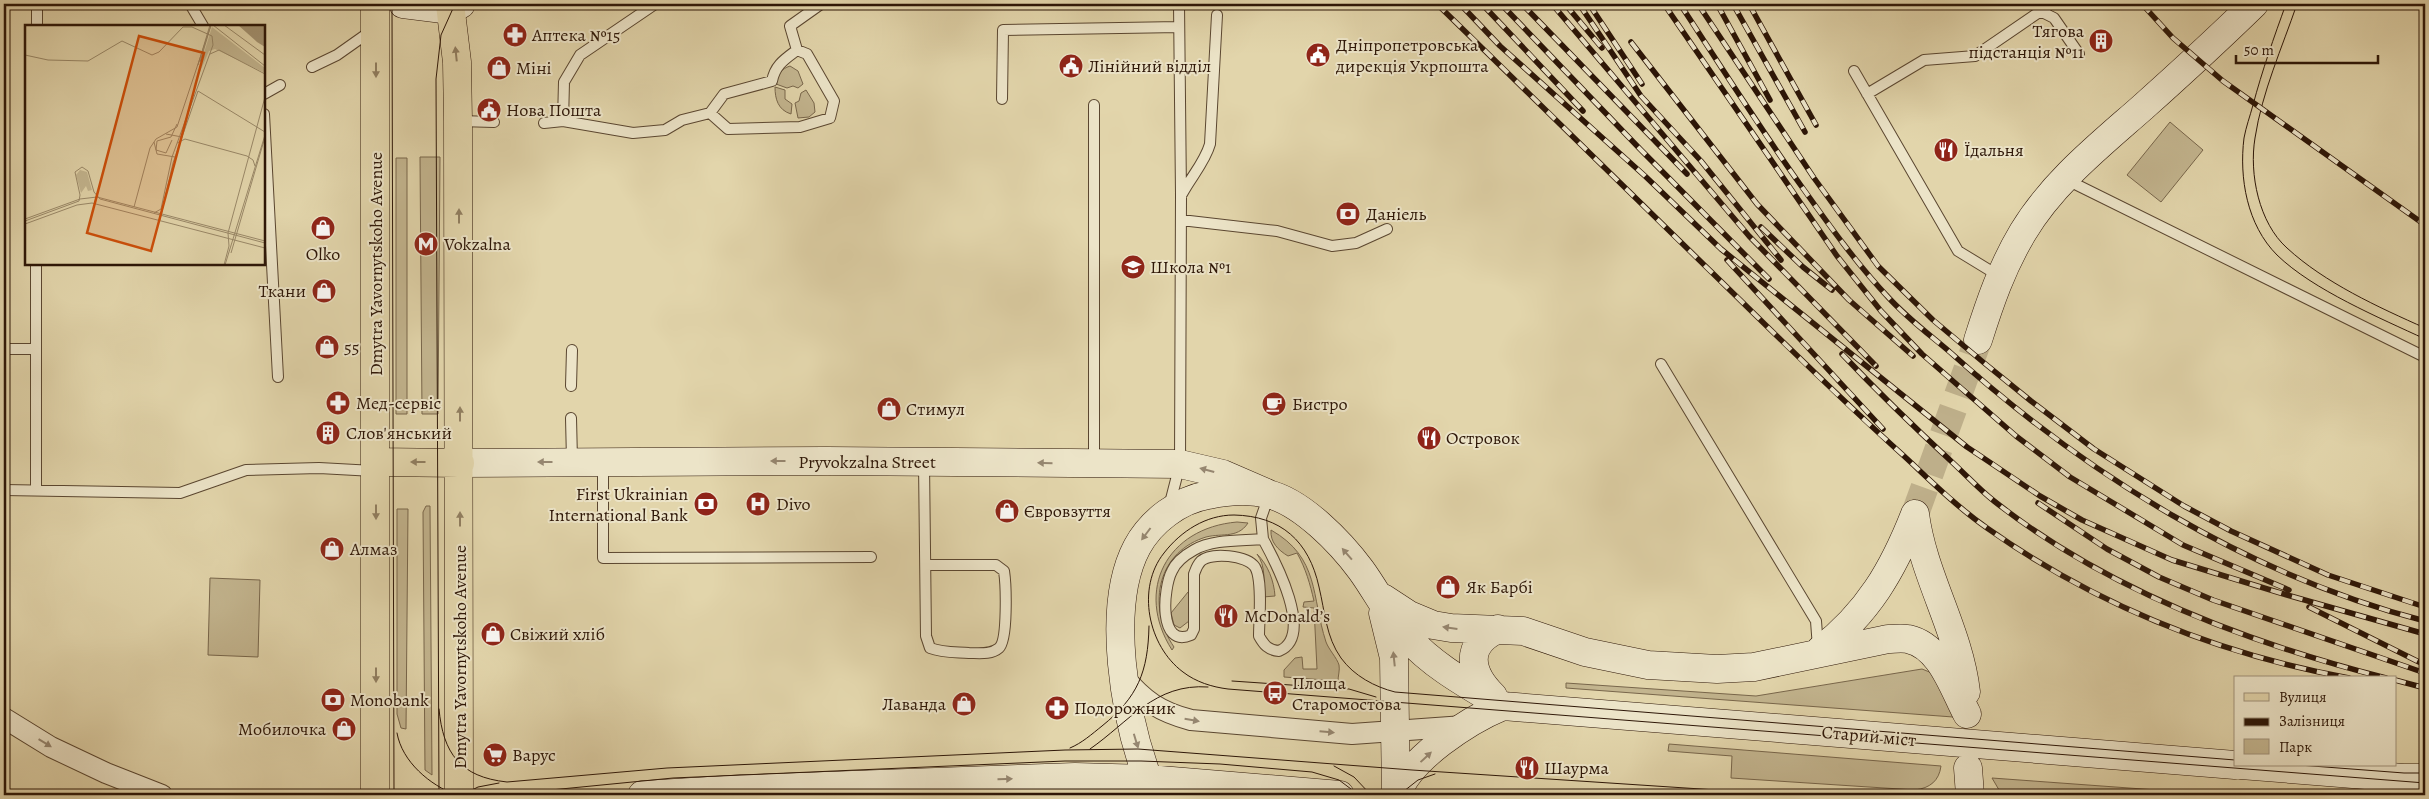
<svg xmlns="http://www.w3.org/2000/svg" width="2429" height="799" font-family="Alegreya,serif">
<rect width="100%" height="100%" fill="#e2d5ab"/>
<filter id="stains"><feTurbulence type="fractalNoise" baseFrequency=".004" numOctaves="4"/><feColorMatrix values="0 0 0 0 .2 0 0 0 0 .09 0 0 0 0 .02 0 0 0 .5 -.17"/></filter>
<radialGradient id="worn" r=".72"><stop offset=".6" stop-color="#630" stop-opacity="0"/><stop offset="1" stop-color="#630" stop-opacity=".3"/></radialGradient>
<path fill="#c3b58f" stroke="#78664b" d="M790,66L798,71L803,84L798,88L793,86L787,88L776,84C778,74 781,69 790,66Z
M775,87L785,90V99L792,104L791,114C778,110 775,99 775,87Z
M806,90L814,103L815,112L809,117L798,118L795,103L799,101L801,93Z
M2170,122L2203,150L2161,202L2127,175Z
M420,157H440L438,414H422Z
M396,158H407V414H396Z
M426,506H430L432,775L425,770L423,512Z
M397,509H408L406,729L401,728L397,714Z
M1237,522L1248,523C1237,540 1219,532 1203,538C1155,555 1148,609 1174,647L1172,650C1134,590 1167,528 1237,522Z
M1271,530C1320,558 1311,596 1326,642C1329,650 1337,658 1339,665C1340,670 1338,676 1338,681L1284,677V670L1295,658L1302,657L1303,669H1317L1314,608L1303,607L1304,602L1314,601C1310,584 1306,569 1297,553L1288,556C1278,550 1270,542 1271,530Z
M1257,554C1268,565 1274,581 1275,596L1263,597C1264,582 1266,566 1257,554Z
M210,578L260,580L258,657L208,655Z
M1188,592H1191L1189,621L1180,628L1174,625L1171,613Z
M1922,669L1937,675L1953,717L1566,688V683L1756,696Z
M1669,744L1941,766C1939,781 1930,788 1915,790L1731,778L1732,756L1668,751Z
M1992,778L2225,795H2002Z"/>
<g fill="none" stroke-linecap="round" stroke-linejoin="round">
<path stroke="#beaf8a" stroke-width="28" stroke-dasharray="28 14" stroke-linecap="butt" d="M1915,514L1978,340"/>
<defs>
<path id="lane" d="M190,4L203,26
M2040,11L2054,18L2079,54
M37,26V4
M797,50L790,26L821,4
M312,67L337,55L371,31
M1854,71L1958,251L1999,276
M264,94L280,85
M1867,94L1924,60L1975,56L2051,4
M1002,99L1003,30L1179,27
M1094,105V462
M264,114L278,377
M459,121L494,122
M563,121L564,82L580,55L655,4
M544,123L563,121L633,133L665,130L682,120L710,113L728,129L800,127L830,118L834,101L807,54L797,50C785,59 775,65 772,81L724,94L710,113
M2065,179L2425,357
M1182,194C1191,177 1205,162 1210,144L1217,15
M1181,220L1277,231L1332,246L1356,243L1387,229
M4,349H36
M1661,364L1816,621L1818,648
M571,386L572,350
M571,418L572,460
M603,462V558L871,557
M924,463L926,636L930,648C943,653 955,652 969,653C978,653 991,655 999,648C1008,640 1006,584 1004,571L996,565H926
M4,490L180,493L246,470L319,468L374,471
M36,490V264
M1169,507L1180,464L1181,195L1179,4
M1263,539C1275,561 1315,636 1279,651C1268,650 1264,645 1259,636C1259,620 1263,580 1255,567C1247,555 1211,552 1201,561C1197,565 1196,569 1194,574V629L1191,635C1158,649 1163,588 1172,571C1176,562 1185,555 1194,550C1213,539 1241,541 1263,539Z
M1263,539L1261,518L1269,495
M1075,795V778"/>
<path id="street" d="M1123,676C1144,701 1160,712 1191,720L1352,734L1464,726
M4,718L51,747L106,773L162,795"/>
<path id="secondary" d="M403,4L451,10L461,4
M1978,340C1990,302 2002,267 2023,232C2053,182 2100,145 2143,107C2181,73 2218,39 2254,4
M460,463L827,461L1180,464L1223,474L1269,494
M1915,514C1923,576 1959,630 1966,692
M1383,598L1409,615L1433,625L1451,628L1523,631L1585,652L1648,665L1717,669L1754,667L1888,639C1894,639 1901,638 1908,639C1941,646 1953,688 1967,714
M1383,613L1394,658L1396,795
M1820,650C1868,613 1893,570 1915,514
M1493,696C1469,672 1464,645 1498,629
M2241,765L2403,778H2425
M1968,768L1970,795
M1148,779C1125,718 1105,607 1137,547C1151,521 1179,500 1208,495C1227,491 1249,489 1268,494C1302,502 1341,543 1361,570C1377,592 1389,617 1408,638C1434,667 1470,686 1503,706
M642,795L741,789L1075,777L1148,779L1340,795
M1397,795C1408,759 1469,720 1503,706L2235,765"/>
<path id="primary" d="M450,4L457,62L458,121L459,795
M376,462L460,463
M375,795V4"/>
</defs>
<use href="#lane" stroke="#5a4630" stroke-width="12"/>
<use href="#street" stroke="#5a4630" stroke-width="22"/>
<use href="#secondary" stroke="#2d1607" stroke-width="29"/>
<use href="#primary" stroke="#2d1607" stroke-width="29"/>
<use href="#lane" stroke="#ece4c8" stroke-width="10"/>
<use href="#street" stroke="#ece4c8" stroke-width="20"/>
<use href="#secondary" stroke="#ece4c8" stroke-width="28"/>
<use href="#primary" stroke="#e2d5ab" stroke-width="28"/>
<path stroke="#2d1607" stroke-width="1" d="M392,4L394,795
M2286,4C2274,37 2262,71 2253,105C2250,116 2246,127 2244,138C2239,178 2247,225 2277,255C2313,290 2380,318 2425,339
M2297,4C2282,48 2262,92 2255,138C2249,174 2259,223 2287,248C2325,283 2378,307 2425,328
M1232,681L1349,689L1376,697
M439,709C443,753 460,777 507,782L667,768L1065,750L1138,749L1412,770L1792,795
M397,733C402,762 430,785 456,795
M1070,748C1082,743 1092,734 1102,726C1138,697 1148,672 1149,626
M1090,749C1129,722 1155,683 1208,687
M2235,760L1395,692C1375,687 1354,676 1341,658C1326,637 1325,612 1319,587C1309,541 1281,516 1234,515C1206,515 1181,531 1164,553C1136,588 1148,646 1183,672C1196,682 1212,687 1228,689L2425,783
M2299,765L2404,773H2425
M1334,766L1354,777L1371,795
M439,795L436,79L441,35L455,4
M462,795L478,787L499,783
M500,795L673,778L1065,761H1141L1220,764L1312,772L1339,780L1359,795
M1399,795L1418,780L1435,774"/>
<defs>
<path id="rail" d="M1437,4C1537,101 1636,199 1736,296C1791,350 1846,404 1904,456C1931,481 1957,507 1987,528C2096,605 2218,654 2349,678
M1460,4L1500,46L1645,176L1721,249L1967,447L2040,496L2082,520L2172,560L2287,595L2425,634
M1482,4L1583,111
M1501,4L1640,149L1769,279
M1522,4L1687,174
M1552,4L1749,236L1876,366
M1565,4L1602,48
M1579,4L1641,96L1701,161L1781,260
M1589,4L1642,84
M1664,4L1837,256L1881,311L1922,354L2016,436L2070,477L2183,545L2289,590
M1680,4C1720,65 1759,127 1802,187C1829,225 1856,263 1888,297C1907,318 1930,335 1951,353C2087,475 2248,575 2425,621
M1698,4L1814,178L1878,266L1933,320L1983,362L2031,401L2094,449L2184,506L2231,531L2328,575L2425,607
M1717,4L1770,100
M1733,4L1805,132
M1749,4L1816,125
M2142,4L2173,38L2223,81L2425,225
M1631,42L1757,204L1849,300L1913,356
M1761,227L1803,267L1832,290
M1727,260L1883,429
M1842,354C1877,391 1914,427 1952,462C1966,475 1979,489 1994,501C2107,590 2248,643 2386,678
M2038,503L2107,549L2159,577L2213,600L2425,673
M2309,607L2425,665
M2395,680L2425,688"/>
</defs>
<use href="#rail" stroke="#2d1607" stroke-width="5.5"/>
<use href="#rail" stroke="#ece4c8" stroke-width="4" stroke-dasharray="11" stroke-linecap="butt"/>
</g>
<defs><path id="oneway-solid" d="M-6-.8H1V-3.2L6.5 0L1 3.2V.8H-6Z" transform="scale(1.25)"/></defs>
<g fill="#917f61">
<use href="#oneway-solid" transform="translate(456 54) rotate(-96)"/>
<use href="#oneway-solid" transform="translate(376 70) rotate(90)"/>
<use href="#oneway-solid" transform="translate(459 216) rotate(-90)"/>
<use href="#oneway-solid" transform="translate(460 414) rotate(-90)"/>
<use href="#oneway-solid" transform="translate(418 462) rotate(-180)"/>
<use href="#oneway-solid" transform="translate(376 512) rotate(90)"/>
<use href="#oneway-solid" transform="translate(460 519) rotate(-90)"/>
<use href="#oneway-solid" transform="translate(376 675) rotate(90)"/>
</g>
<g fill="#968771">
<use href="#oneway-solid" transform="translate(778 461) rotate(-180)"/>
<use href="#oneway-solid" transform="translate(545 462) rotate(180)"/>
<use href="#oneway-solid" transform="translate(1045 463) rotate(-179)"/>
<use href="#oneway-solid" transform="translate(1207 470) rotate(-165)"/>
<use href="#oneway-solid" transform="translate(1146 534) rotate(127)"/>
<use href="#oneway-solid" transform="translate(1347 554) rotate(-131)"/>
<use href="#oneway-solid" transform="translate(1450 628) rotate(-172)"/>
<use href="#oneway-solid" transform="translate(1394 659) rotate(-96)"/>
<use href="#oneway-solid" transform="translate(1192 720) rotate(10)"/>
<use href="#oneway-solid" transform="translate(1327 732) rotate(5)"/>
<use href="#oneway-solid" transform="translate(1136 741) rotate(73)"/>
<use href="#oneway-solid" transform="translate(45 743) rotate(31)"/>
<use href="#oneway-solid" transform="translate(1426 757) rotate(-43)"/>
<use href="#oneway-solid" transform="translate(1005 779) rotate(-2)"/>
</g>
<defs>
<symbol id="pharmacy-disc" viewBox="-11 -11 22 22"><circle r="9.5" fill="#8f2418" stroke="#ece4c8"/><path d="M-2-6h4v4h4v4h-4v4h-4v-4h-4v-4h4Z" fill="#fff"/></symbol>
<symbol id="building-disc" viewBox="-11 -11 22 22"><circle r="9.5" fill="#8f2418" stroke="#ece4c8"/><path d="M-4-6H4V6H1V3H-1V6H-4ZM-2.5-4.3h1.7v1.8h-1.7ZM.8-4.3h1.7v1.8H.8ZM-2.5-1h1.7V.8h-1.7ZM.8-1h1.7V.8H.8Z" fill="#fff"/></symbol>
<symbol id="civic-disc" viewBox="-11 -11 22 22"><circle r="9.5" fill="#8f2418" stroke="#ece4c8"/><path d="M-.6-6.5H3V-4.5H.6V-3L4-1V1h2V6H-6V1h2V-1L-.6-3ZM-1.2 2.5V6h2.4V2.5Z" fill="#fff"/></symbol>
<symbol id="shop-disc" viewBox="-11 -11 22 22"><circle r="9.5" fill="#8f2418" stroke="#ece4c8"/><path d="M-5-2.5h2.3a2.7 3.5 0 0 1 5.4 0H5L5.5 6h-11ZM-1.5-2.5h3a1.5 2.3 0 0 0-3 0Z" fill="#fff"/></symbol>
<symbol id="restaurant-disc" viewBox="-11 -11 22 22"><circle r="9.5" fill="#8f2418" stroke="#ece4c8"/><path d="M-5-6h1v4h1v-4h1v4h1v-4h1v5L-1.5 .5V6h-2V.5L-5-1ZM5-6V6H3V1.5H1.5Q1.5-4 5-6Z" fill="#fff"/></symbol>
<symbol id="bank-disc" viewBox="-11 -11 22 22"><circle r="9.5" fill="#8f2418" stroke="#ece4c8"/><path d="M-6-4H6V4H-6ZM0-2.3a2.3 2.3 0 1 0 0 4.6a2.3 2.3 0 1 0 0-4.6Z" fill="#fff"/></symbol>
<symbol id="metro-disc" viewBox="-11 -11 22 22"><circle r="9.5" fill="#8f2418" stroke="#ece4c8"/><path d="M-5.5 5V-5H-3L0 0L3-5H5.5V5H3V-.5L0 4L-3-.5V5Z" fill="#fff"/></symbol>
<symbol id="school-disc" viewBox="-11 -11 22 22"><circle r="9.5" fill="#8f2418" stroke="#ece4c8"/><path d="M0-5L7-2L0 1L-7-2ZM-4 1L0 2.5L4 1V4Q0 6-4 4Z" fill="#fff"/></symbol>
<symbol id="cafe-disc" viewBox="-11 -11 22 22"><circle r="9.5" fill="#8f2418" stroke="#ece4c8"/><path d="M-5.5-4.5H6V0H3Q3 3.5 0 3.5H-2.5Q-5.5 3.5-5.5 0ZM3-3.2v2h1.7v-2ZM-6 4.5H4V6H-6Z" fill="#fff"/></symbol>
<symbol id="hospital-disc" viewBox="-11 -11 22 22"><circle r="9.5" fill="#8f2418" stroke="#ece4c8"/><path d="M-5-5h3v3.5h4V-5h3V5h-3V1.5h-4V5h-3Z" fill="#fff"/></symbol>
<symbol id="bus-disc" viewBox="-11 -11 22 22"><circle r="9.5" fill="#8f2418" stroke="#ece4c8"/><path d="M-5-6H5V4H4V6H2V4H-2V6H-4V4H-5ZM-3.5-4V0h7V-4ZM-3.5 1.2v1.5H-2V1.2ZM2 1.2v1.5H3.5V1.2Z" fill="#fff"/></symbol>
<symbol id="supermarket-disc" viewBox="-11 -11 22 22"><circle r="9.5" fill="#8f2418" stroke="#ece4c8"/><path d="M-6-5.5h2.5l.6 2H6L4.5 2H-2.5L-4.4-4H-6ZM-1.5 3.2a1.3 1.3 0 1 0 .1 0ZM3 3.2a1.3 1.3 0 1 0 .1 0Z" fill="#fff"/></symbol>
</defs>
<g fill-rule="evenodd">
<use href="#pharmacy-disc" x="501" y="21" width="28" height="28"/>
<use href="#building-disc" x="2087" y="27" width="28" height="28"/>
<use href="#civic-disc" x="1304" y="41" width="28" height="28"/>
<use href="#civic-disc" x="1057" y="52" width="28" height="28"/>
<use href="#shop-disc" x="485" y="54" width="28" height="28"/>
<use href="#civic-disc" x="475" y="96" width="28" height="28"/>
<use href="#restaurant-disc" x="1932" y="136" width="28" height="28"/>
<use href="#bank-disc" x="1334" y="200" width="28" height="28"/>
<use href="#shop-disc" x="309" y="214" width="28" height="28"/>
<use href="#metro-disc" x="412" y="230" width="28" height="28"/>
<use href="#school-disc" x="1119" y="253" width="28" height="28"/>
<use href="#shop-disc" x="310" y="277" width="28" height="28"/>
<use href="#shop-disc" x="313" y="333" width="28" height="28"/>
<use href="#pharmacy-disc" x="324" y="389" width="28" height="28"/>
<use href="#cafe-disc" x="1260" y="390" width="28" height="28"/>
<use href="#shop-disc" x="875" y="395" width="28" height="28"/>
<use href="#building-disc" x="314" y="419" width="28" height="28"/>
<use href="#restaurant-disc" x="1415" y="424" width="28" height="28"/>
<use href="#bank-disc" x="692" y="490" width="28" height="28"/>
<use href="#hospital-disc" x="744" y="490" width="28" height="28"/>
<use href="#shop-disc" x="993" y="497" width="28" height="28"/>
<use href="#shop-disc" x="318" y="535" width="28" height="28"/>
<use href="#shop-disc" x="1434" y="573" width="28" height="28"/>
<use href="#restaurant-disc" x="1212" y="602" width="28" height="28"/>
<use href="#shop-disc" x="479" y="620" width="28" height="28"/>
<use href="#bus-disc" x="1261" y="679" width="28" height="28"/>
<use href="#bank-disc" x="319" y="686" width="28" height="28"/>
<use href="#shop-disc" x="950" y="690" width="28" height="28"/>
<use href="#pharmacy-disc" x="1043" y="694" width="28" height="28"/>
<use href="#shop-disc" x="330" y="715" width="28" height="28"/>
<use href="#supermarket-disc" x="481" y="741" width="28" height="28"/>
<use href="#restaurant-disc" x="1513" y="754" width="28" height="28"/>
</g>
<g text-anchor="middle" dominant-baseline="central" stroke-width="4" stroke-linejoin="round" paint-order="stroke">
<g font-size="18" fill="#2d1607" stroke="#ece4c8" text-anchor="start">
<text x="2084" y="31" text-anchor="end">Тягова<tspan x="2084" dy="21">пiдстанцiя №11</tspan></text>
<text x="532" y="35">Аптека №15</text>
<text x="1336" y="45">Дніпропетровська<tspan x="1336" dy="21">дирекція Укрпошта</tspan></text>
<text x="1088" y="66">Лінійний відділ</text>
<text x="516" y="68">Міні</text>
<text x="506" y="110">Нова Пошта</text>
<text x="1964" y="150">Їдальня</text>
<text x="1366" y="214">Даніель</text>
<text x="444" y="244">Vokzalna</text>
<text x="323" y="254" text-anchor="middle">Olko</text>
<text x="1150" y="267">Школа №1</text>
<text x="306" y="291" text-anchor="end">Ткани</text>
<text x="344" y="347">55</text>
<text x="356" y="403">Мед-сервіс</text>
<text x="1292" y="404">Бистро</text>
<text x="906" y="409">Стимул</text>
<text x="346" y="433">Слов'янський</text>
<text x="1446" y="438">Островок</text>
<text x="688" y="494" text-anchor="end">First Ukrainian<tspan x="688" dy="21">International Bank</tspan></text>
<text x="776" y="504">Divo</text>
<text x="1024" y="511">Євровзуття</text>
<text x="350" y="549">Алмаз</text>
<text x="1466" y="587">Як Барбі</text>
<text x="1244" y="616">McDonald’s</text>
<text x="510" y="634">Свіжий хліб</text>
<text x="1292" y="683">Площа<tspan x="1292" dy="21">Старомостова</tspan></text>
<text x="350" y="700">Monobank</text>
<text x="946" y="704" text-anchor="end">Лаванда</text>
<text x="1074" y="708">Подорожник</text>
<text x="326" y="729" text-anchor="end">Мобилочка</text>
<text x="512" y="755">Варус</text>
<text x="1544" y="768">Шаурма</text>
</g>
<g font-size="18" fill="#2d1607" stroke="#ece4c8">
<text transform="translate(376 264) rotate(-90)">Dmytra Yavornytskoho Avenue</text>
<text x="867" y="462">Pryvokzalna Street</text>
<text transform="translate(460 657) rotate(-90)">Dmytra Yavornytskoho Avenue</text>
<text transform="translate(1869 736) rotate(5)">Старий міст</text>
</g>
</g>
<g transform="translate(25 25)">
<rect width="240" height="240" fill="#e2d5ab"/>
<path d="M187,2L240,43V48L190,24L184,26L168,63ZM55,145L62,147L67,165L63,166L61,161L56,168L51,150Z" fill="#c3b58f"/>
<path d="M213,0H240V22L232,17Z" fill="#a49473"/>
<path fill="none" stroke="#9a8969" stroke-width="1" d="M188,0L240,41M199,0L240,30M185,29L194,25L240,49M0,30L23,35L63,36L97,16L127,30L134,27L158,2H167L187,11L188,20L147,132L136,184L129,188M175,37L186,0M173,40L185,0M141,109L157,112M147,115L141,128L131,125L132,116L146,112L152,99M129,117L132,129L150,132M152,118L160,114L222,131L228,135L230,141M109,182L125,123L131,114L152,102L186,0M0,194L55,174L72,172L240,216M135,195L148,138L173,66L240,107M0,196L54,176L55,170L50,147L57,142L63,146L69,167L75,174L240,218M0,199L52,180L67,178L240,223M206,228L240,112M199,240L204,221L203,208L240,72M200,240L240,110"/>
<path fill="#cc4f0b" fill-opacity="0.15" stroke="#cc4f0b" stroke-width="2.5" d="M114,11L179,28L126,226L62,208Z"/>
<rect width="240" height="240" fill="none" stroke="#2d1607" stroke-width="2.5"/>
</g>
<rect width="2429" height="799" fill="none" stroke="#e2d5ab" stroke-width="20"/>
<rect x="5" y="5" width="2419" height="789" fill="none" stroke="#2d1607" stroke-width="2.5"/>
<rect x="10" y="10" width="2409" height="779" fill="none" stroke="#2d1607"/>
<rect x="2234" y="676" width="162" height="90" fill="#ece4c8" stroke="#a0927b"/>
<rect x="2244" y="693" width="25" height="8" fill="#e2d5ab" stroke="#a0927b"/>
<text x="2279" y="702" font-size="15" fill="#2d1607">Вулиця</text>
<rect x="2244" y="718" width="25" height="8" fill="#2d1607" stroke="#a0927b"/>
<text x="2279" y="726" font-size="15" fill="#2d1607">Залізниця</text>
<rect x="2244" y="739" width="25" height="15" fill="#c3b58f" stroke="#a0927b"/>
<text x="2279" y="752" font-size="15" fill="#2d1607">Парк</text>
<path d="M2236 55v8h142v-8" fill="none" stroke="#2d1607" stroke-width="2.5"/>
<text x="2244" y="55" font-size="15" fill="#2d1607" stroke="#ece4c8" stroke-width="4" paint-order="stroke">50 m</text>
<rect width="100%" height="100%" filter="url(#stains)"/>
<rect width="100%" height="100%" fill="url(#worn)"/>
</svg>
